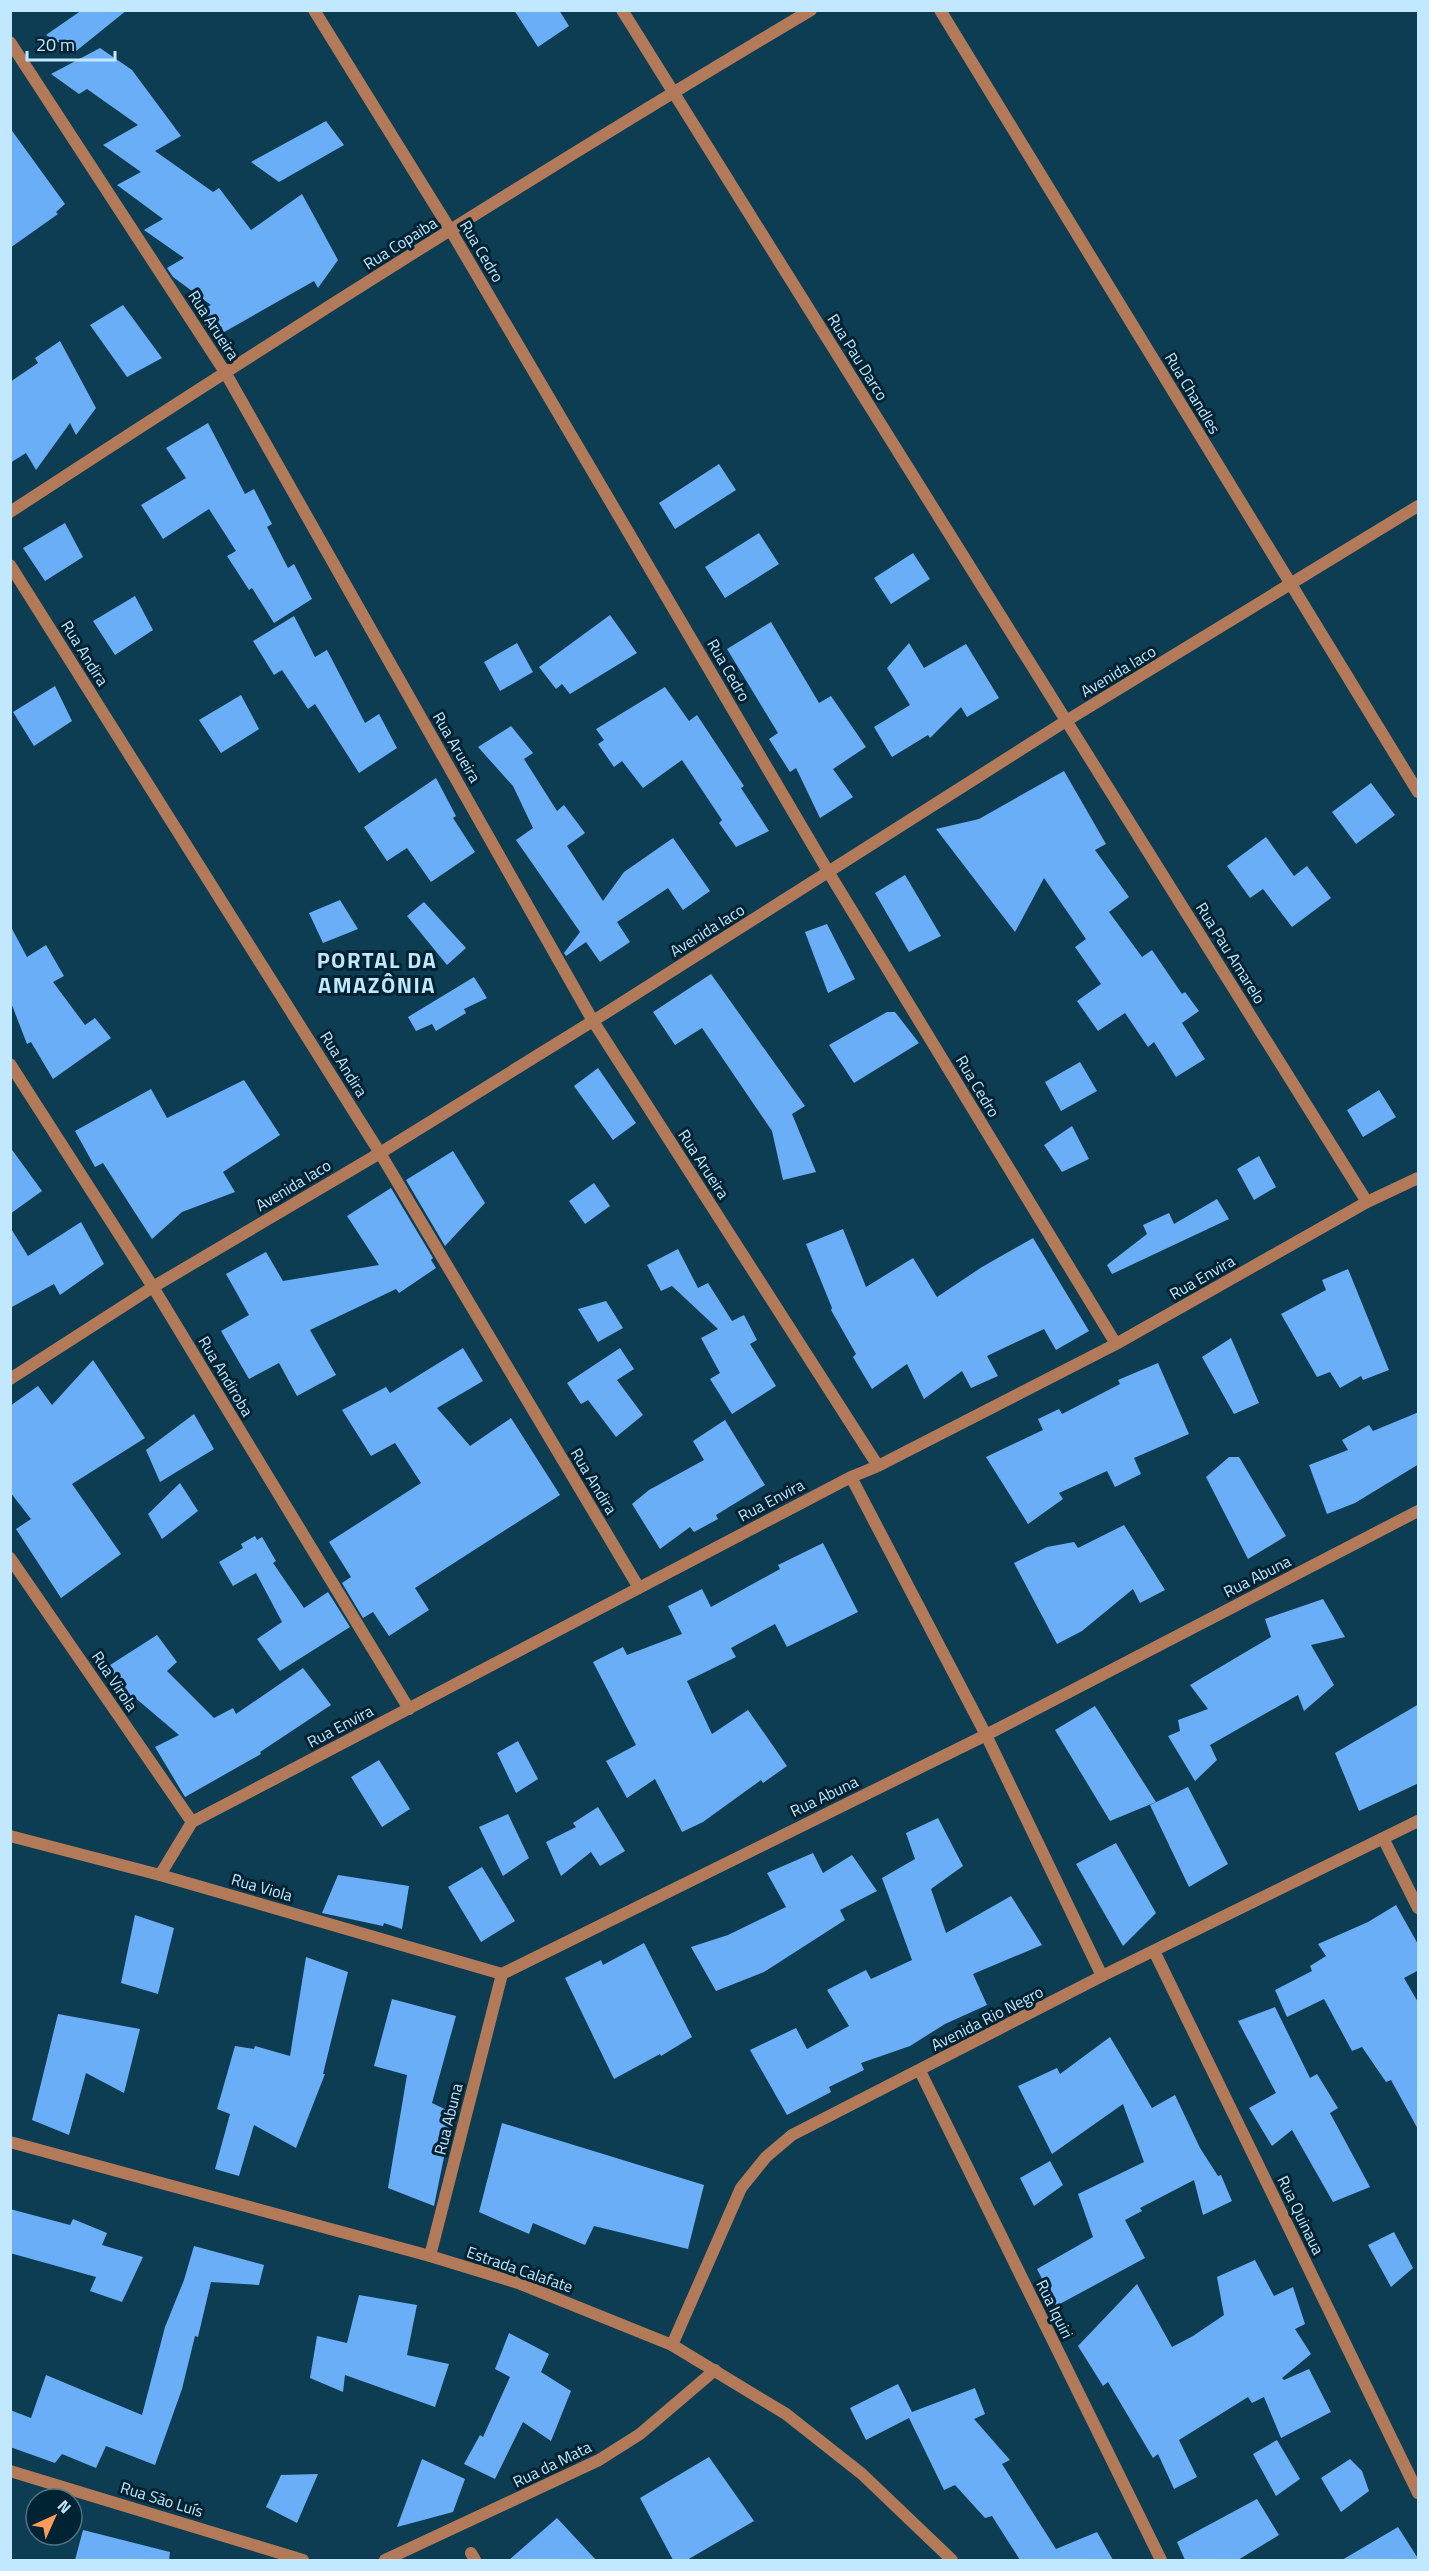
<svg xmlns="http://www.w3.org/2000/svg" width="1429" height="2571" font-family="'Titillium Web',sans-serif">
<rect width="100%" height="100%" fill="#0d3d52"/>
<path fill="#6baef8" d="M82,10H127L75,52L46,35Z
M514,10H559L569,26L538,47Z
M100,48L132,70L181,136L155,151L213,192L219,188L251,230L302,194L338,260L318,288L314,281L219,335L204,324L196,313L211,305L173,277L167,268L184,258L144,230L163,219L117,185L141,172L103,145L138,125L87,89L79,94L51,74Z
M326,121L344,145L279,182L251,162Z
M10,128L65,204L56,212L58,214L10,248Z
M123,305L162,358L127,377L90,325Z
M60,341L96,408L76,435L70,423L36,470L26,453L10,463V382L38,363L35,358Z
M208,423L245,494L254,489L272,524L267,527L288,568L294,564L312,599L274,623L252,588L249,590L227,556L236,551L209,509L163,539L141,505L186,478L166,448Z
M719,464L736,490L675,529L659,503Z
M65,523L83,557L45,581L23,548Z
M759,533L779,564L725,598L705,567Z
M913,553L930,579L891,604L874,578Z
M135,596L153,630L115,655L93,621Z
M610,615L637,653L570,694L562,684L556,689L539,667Z
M294,616L315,657L327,650L365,723L379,714L397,748L359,773L315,704L308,709L282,670L274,675L253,641Z
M771,622L819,703L831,696L866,747L833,769L853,797L820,818L796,768L790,772L769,739L778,733L727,649Z
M517,643L533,672L500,691L484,662Z
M909,643L924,668L966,644L999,698L967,717L961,707L930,738L928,735L892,757L874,727L910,705L887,668Z
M55,686L72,721L34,746L13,712Z
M665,687L689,721L697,715L744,786L741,788L769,831L736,847L719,823L722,820L682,760L643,788L622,761L614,767L598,744L604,740L596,729Z
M241,695L259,729L221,753L199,720Z
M511,726L533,753L524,759L557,811L564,805L585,833L567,846L603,901L624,872L673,838L710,891L683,910L668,888L617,922L630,942L600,962L586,942L566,956L564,953L580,932L516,840L533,828L513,786L478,747Z
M1064,771L1106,844L1095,850L1129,897L1109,912L1142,957L1152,950L1182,994L1185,992L1199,1011L1182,1023L1205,1059L1176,1077L1154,1042L1148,1047L1125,1013L1098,1031L1077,1001L1101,984L1075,947L1086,939L1044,878L1015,932L936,829L979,819Z
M436,778L456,816L453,818L475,852L431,882L407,848L387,861L364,827Z
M1371,783L1395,815L1356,844L1332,812Z
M1266,837L1294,876L1307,866L1331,898L1292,927L1263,889L1250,898L1227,866Z
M905,875L941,936L909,952L875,893Z
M340,900L358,929L323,943L309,913Z
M424,902L466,948L447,965L407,916Z
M827,924L855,979L828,993L805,932Z
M10,925L27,957L46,945L64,976L53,982L85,1025L95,1018L111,1038L53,1079L31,1042L27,1044L10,1000Z
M711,974L805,1106L792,1114L816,1172L783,1180L772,1131L702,1028L675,1045L653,1012Z
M474,977L487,998L464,1009L466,1013L436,1031L432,1024L416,1031L408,1017Z
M887,1012H895L919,1043L854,1083L829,1045Z
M1080,1062L1097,1091L1061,1111L1045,1082Z
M598,1068L636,1123L613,1140L574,1086Z
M244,1080L280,1135L223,1172L235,1192L182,1212L152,1239L103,1163L95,1167L75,1131L151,1089L167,1118Z
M1379,1090L1396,1117L1363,1137L1347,1110Z
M1072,1126L1089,1159L1062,1172L1044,1145Z
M10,1147L42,1191L10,1214Z
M453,1151L485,1203L445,1246L406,1180Z
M1259,1156L1276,1187L1254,1200L1237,1169Z
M594,1183L610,1206L585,1224L569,1201Z
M391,1188L433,1258L431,1260L436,1268L399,1293L396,1289L310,1330L336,1375L297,1396L279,1363L249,1379L221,1331L249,1315L226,1274L266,1252L283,1281L379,1265L347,1216Z
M1217,1199L1229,1219L1112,1274L1107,1265L1147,1234L1143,1225L1169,1213L1174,1224Z
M81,1222L104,1264L60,1295L54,1284L10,1308V1227L28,1256Z
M843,1229L866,1287L913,1258L937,1297L982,1267L1033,1238L1089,1331L1056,1350L1044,1329L987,1356L998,1376L971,1388L962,1371L924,1399L907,1364L872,1389L853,1357L856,1354L831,1310L832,1308L806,1244Z
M678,1249L698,1288L708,1283L732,1321L744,1315L757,1340L750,1344L776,1386L732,1414L710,1379L720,1373L701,1338L718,1329L672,1286L661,1291L647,1265Z
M1348,1269L1389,1370L1363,1380L1361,1376L1340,1388L1330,1372L1317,1377L1281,1314L1326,1290L1322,1280Z
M606,1301L623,1328L598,1342L578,1309Z
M1231,1338L1259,1403L1234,1414L1202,1357Z
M463,1348L483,1381L437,1408L470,1446L511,1418L560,1495L415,1588L429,1610L389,1636L373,1612L363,1618L342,1583L351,1577L329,1542L421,1483L395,1443L371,1456L342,1410L386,1387L390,1393Z
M620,1348L634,1369L617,1380L643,1415L616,1437L588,1400L581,1404L567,1383Z
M93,1360L145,1438L72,1484L121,1554L61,1598L16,1529L31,1519L10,1492V1406L38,1386L52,1405Z
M1158,1363L1189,1434L1134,1458L1141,1474L1115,1487L1107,1471L1059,1493L1063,1499L1028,1524L986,1457L1043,1430L1038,1419L1059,1409L1062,1414L1120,1384L1118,1380Z
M1419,1412V1464L1355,1503L1327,1514L1309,1465L1348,1450L1342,1440L1369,1425L1373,1431Z
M194,1414L214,1449L160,1482L146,1450Z
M725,1420L765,1485L716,1515L718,1519L694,1532L690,1527L660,1549L632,1504L649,1490L704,1460L693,1441Z
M1229,1457H1239L1286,1536L1248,1559L1206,1477Z
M180,1483L198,1511L162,1539L148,1514Z
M1124,1525L1165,1590L1140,1603L1133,1589L1082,1631L1057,1644L1014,1563L1047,1547L1074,1542L1078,1548Z
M255,1536L257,1540L262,1537L276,1561L273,1563L304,1608L328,1592L350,1627L280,1671L257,1639L282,1622L256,1573L233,1586L219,1562L243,1548L241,1544Z
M823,1543L858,1612L787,1647L775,1624L731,1648L736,1657L687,1681L712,1734L748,1710L787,1766L763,1783L761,1780L703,1822L682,1832L655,1779L627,1798L606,1761L636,1745L593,1662L623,1647L627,1655L682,1634L668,1606L702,1589L711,1607L780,1569L778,1565Z
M1323,1599L1345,1637L1311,1645L1334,1685L1304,1711L1298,1695L1210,1745L1217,1760L1195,1781L1168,1736L1180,1731L1178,1720L1208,1709L1190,1685L1271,1637L1265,1619Z
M157,1635L177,1662L167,1671L214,1718L233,1708L236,1714L303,1668L331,1705L260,1752L261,1754L185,1797L155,1747L179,1735L133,1696L129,1699L107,1667Z
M1419,1704V1783L1359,1811L1335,1753Z
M1095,1706L1156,1802L1110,1821L1055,1730Z
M518,1741L538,1779L516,1793L497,1753Z
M379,1760L410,1809L382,1827L351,1777Z
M1188,1787L1228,1864L1189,1887L1150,1805Z
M598,1807L625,1851L600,1866L591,1852L561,1876L546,1842L576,1827L573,1823Z
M508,1814L529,1858L503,1876L479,1827Z
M938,1818L963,1866L931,1889L946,1933L1011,1896L1042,1945L973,1974L987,2005L945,2024L910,2046L861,2063L864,2070L829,2087L831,2092L787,2115L750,2050L796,2028L807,2049L849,2026L827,1990L866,1970L871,1979L912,1960L882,1878L915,1859L906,1833Z
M1116,1843L1156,1913L1123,1946L1076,1864Z
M813,1853L823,1873L852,1855L877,1891L840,1910L845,1920L764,1972L716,1991L691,1947L728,1935L786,1907L767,1873Z
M482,1867L515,1921L481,1942L448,1887Z
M338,1875L409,1886L402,1929L384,1923L383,1926L322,1913Z
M1396,1905L1419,1946V1970L1404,1978L1419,2004V2131L1391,2080L1386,2082L1362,2047L1352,2051L1324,1999L1287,2017L1275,1990L1312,1971L1310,1966L1326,1956L1318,1944L1368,1922Z
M135,1915L174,1928L158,1994L121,1983Z
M644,1943L692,2037L661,2056L660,2054L614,2079L565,1978L601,1960L603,1965Z
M306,1957L348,1972L323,2074H325L296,2148L254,2125L239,2176L215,2169L230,2114L217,2109L235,2046L254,2049L255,2046L290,2056Z
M392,1999L456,2016L432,2103L453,2113L434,2206L388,2188L407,2075L374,2066Z
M1275,2007L1310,2078L1317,2074L1338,2108L1330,2113L1370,2187L1333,2202L1292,2130L1272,2146L1249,2108L1276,2093L1238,2021Z
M58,2014L140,2029L124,2093L86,2073L69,2135L32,2120Z
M1110,2037L1152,2108L1175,2095L1200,2148L1218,2176L1221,2175L1232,2201L1203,2215L1194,2180L1140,2208L1142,2211L1125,2220L1145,2258L1056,2306L1037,2269L1093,2237L1078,2194L1144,2162L1123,2104L1052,2154L1018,2086L1057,2068L1060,2074Z
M502,2123L704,2185L688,2249L594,2226L585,2245L533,2223L529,2234L479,2212Z
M1050,2161L1063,2185L1034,2206L1020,2178Z
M10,2209L70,2225L73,2219L107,2233L102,2245L143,2257L122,2302L90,2291L96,2277L10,2253Z
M1394,2232L1413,2268L1391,2287L1368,2245Z
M194,2246L264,2265L259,2285L211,2282L198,2337L195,2336L182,2389L155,2465L106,2446L96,2468L62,2454L55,2463L10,2447V2410L31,2418L46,2375L142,2415L165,2327L184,2280Z
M1255,2260L1274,2296L1293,2287L1305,2324L1295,2329L1311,2354L1282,2378L1284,2380L1309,2369L1331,2412L1281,2438L1264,2397L1252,2403L1248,2397L1179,2440L1197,2477L1174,2489L1158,2454L1153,2458L1108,2382L1103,2386L1078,2346L1137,2284L1172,2347L1193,2336L1224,2315L1217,2277Z
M359,2295L417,2305L407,2355L449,2364L435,2407L345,2375L343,2392L310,2378L317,2336L347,2343Z
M509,2333L549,2354L541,2372L571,2391L551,2441L523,2422L495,2479L464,2464L480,2435L483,2437L510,2377L495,2369Z
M898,2384L912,2412L975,2388L985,2414L974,2419L1010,2460L1002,2464L1056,2549L1097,2532L1113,2560H1020L992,2516L985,2518L955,2485L944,2490L909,2418L866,2440L850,2408Z
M1277,2440L1300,2479L1276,2496L1253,2454Z
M709,2457L754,2521L687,2560H673L640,2498Z
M422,2459L465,2479L453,2512L397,2527Z
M1350,2459L1362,2471L1369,2491L1341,2512L1321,2478Z
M318,2474L297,2523L266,2507L281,2475Z
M1257,2499L1279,2535L1238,2560H1185L1177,2542Z
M557,2518L596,2560H509Z
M1398,2527L1419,2560H1342Z
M83,2530L170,2552L169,2560H75Z"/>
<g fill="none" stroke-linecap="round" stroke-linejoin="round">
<path stroke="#b27a58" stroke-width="12" d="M471,2553L475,2560"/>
<path stroke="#b27a58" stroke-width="12" d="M314,10L451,231L829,873L1116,1344
M622,10L1367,1202
M940,10L1418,792
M10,42L225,372L593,1021L878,1466
M10,512C274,339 540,171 811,10
M10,565L380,1153L639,1588
M10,1064L153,1287L409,1709
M851,1477L986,1735L1102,1976
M10,1558L192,1822
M10,1836L160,1875L502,1974
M1383,1838L1418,1908
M160,1875L192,1822L851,1477L878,1466L1116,1344L1367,1202L1418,1178
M1154,1951L1418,2493
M920,2071L1161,2560
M430,2256L502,1974L986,1735L1418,1511
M672,2345L741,2188L766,2157L792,2135L1102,1976L1418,1821
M10,2471L303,2560
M385,2560L599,2460L640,2434L715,2370"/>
<path stroke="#b27a58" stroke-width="12" d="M10,1379L153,1287L380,1153L593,1021L1066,721L1418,506
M10,2142L430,2256L518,2283L672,2345L786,2414L862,2474L952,2560"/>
</g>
<g text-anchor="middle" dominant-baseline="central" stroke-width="6" stroke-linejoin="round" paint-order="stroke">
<g font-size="16" fill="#c1e8fe" stroke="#002333">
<text transform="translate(400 243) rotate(-32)">Rua Copaiba</text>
<text transform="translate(482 251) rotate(59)">Rua Cedro</text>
<text transform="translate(214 325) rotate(57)">Rua Arueira</text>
<text transform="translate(858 357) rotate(58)">Rua Pau Darco</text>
<text transform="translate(1193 393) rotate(59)">Rua Chandles</text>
<text transform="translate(85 653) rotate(58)">Rua Andira</text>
<text transform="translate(729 670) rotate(60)">Rua Cedro</text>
<text transform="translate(1118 671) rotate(-31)">Avenida Iaco</text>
<text transform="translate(457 747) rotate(60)">Rua Arueira</text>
<text transform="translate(707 930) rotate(-32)">Avenida Iaco</text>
<text transform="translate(1231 953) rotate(58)">Rua Pau Amarelo</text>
<text transform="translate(344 1064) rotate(58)">Rua Andira</text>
<text transform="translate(978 1086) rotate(59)">Rua Cedro</text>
<text transform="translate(704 1164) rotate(57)">Rua Arueira</text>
<text transform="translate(293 1185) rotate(-31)">Avenida Iaco</text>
<text transform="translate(1202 1277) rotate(-30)">Rua Envira</text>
<text transform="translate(226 1376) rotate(59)">Rua Andiroba</text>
<text transform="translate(594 1481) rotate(59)">Rua Andira</text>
<text transform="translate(771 1500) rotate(-28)">Rua Envira</text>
<text transform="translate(1257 1576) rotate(-27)">Rua Abuna</text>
<text transform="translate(115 1681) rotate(56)">Rua Virola</text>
<text transform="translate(340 1726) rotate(-28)">Rua Envira</text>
<text transform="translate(824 1796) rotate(-26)">Rua Abuna</text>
<text transform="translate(262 1887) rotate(16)">Rua Viola</text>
<text transform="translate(987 2018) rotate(-27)">Avenida Rio Negro</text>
<text transform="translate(448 2119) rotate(-76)">Rua Abuna</text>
<text transform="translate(1301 2215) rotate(64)">Rua Quinaua</text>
<text transform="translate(520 2269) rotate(19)">Estrada Calafate</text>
<text transform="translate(1055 2309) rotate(64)">Rua Iquiri</text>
<text transform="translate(552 2464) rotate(-26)">Rua da Mata</text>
<text transform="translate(162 2499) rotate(17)">Rua São Luís</text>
</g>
<g font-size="22" font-weight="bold" letter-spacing="1.5" fill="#c1e8fe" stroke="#002333">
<text x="377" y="960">PORTAL DA<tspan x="377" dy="25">AMAZÔNIA</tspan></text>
</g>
</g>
<rect width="1429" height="2571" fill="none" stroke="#c1e8fe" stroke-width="24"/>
<g transform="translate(54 2517) rotate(45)"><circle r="28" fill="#002333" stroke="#4d7284" stroke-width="1.5"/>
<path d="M0-4.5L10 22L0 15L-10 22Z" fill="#ff9b5a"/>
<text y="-9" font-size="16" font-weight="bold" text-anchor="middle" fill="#c1e8fe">N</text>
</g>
<path d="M27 51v9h88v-9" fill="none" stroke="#c1e8fe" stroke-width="3"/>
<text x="36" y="51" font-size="18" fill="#c1e8fe" stroke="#002333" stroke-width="4.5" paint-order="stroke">20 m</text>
</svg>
